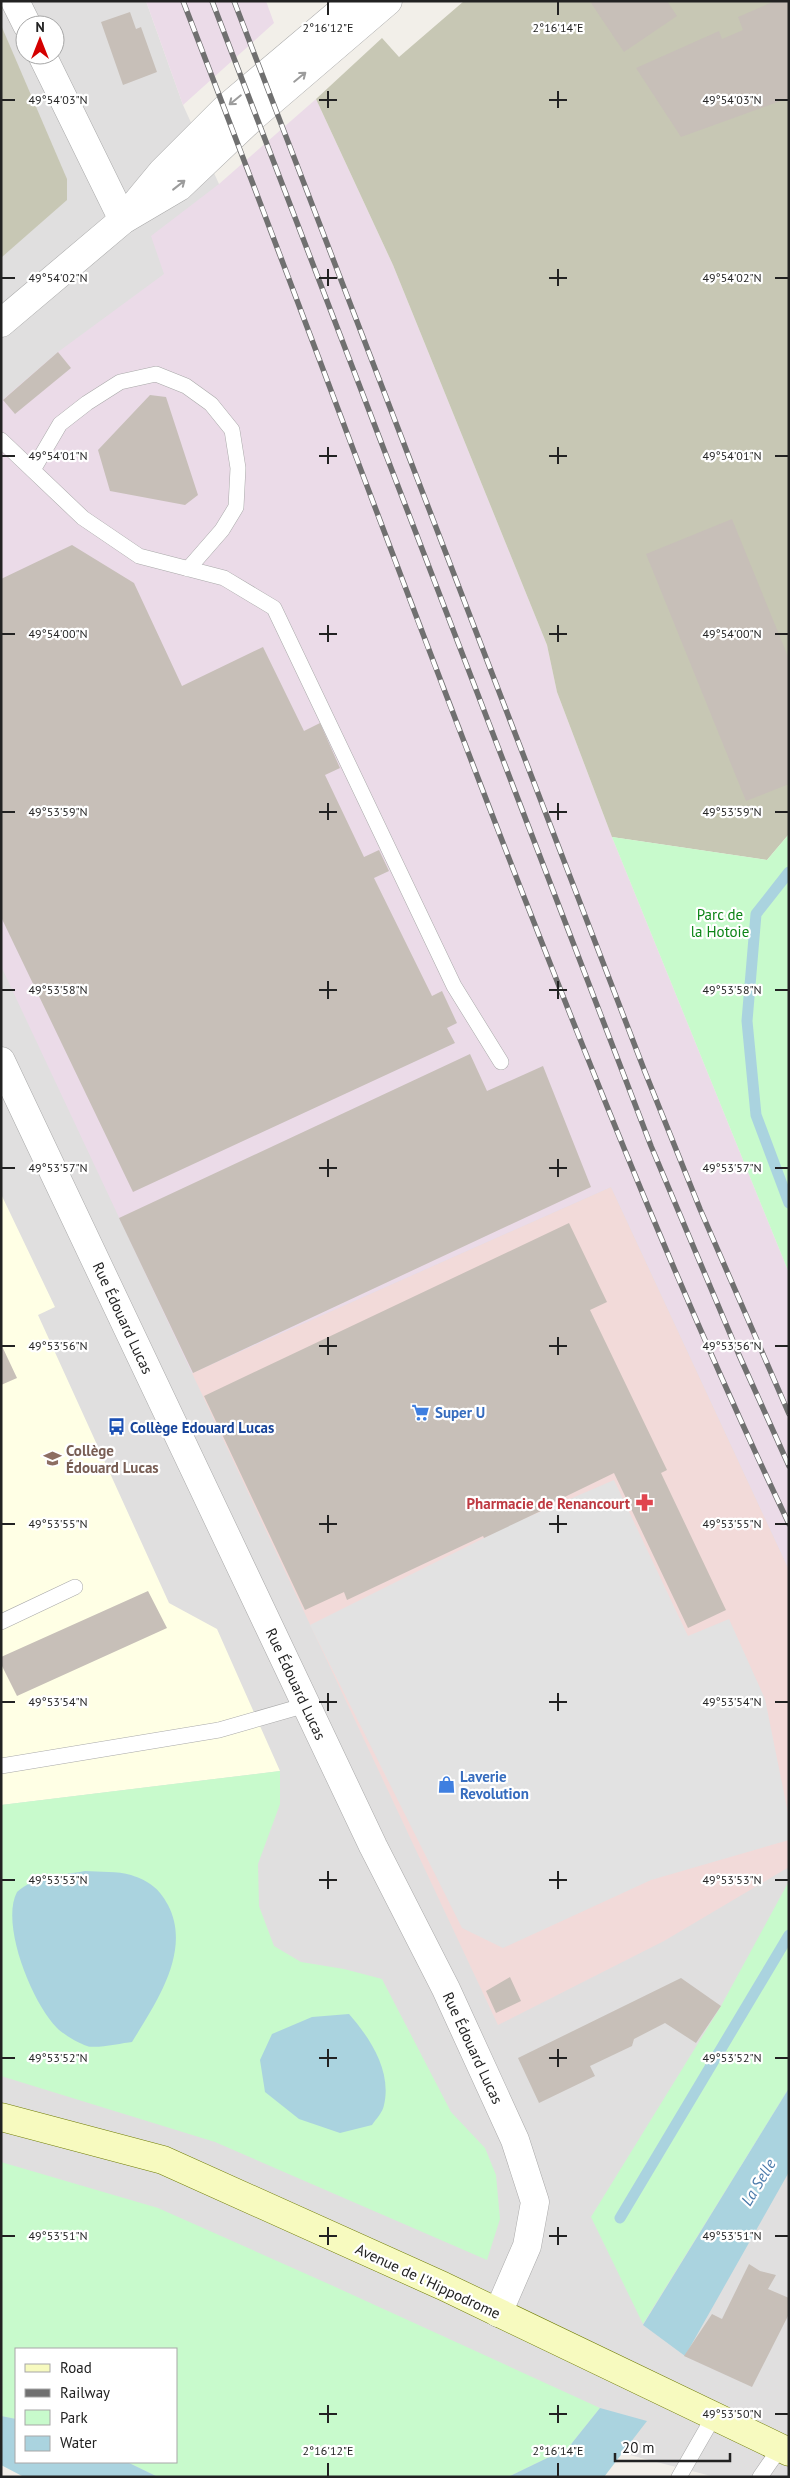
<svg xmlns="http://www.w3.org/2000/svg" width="790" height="2478" font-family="'PT Sans',sans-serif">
<rect width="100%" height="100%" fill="#f2efe9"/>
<path fill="#e0dfdf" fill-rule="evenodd" d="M1,1H146L183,105L219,184L789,1570V2088L740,2167L778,2188L789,2172V2477H715L614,2451L572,2477H52L1,2457ZM25,25H55V55H25ZM16,2349H176V2462H16Z"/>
<path fill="#f2dad9" d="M611,1187L789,1570V1867L664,1941L498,2025L192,1373Z"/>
<path fill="#ebdbe8" d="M146,1H266L274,23L183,105Z
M316,99L393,265L547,645L557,692L612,837L789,1273V1570L611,1187L192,1373L1,966V401L58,352L164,274L151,236L219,184Z"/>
<path fill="#ffffe5" d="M1,1194L55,1307L38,1315L169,1603L217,1629L280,1771L1,1805Z"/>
<path fill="#c7c7b4" d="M464,1H789V834L767,860L612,837L557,692L547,645L393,265L316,99L382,38L399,57Z
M1,25L67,179V200L2,257Z"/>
<path fill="#c8facc" d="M789,834V1273L612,837L767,860Z
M280,1771V1804L258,1864L259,1906L274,1946L301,1962L344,1969L382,1979L451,2112L485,2148L496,2175L500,2219L487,2260L215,2142L1,2076V1805Z
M789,1881V2088L643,2324L591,2217L721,2006Z
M1,2162L158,2208L331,2285L600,2408L568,2448L508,2477H158L127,2462H176V2349H16V2419L1,2416Z"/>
<path fill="#e2e2e2" d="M614,1480L688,1636L729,1619L765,1699L789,1818V1840L651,1880L503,1948L462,1928L310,1625L514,1523Z"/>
<path fill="#aad3df" d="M85,1871C99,1872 118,1871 131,1875C149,1881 159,1888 168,1905C192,1951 156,2003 132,2042C122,2043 96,2049 87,2046C78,2043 63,2034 57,2028C32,2003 0,1924 17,1892C34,1876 63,1875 85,1871Z
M349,2014C370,2038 392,2071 384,2105C383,2112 376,2119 372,2125L340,2133L299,2119L265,2092L260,2060L272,2034L312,2017Z
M789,2088V2172L685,2356L643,2325Z
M600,2408L647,2421L604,2477H508L568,2448Z
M1,2416L16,2419V2462H127L158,2477H24L1,2465Z"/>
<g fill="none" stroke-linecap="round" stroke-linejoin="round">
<path stroke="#aad3df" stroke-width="11" d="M789,872L756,914L747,1021L756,1115L789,1203
M620,2218L789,1935"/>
</g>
<path fill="#c7bfb8" d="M594,1H667L677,16L624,52L591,3Z
M775,1H789V98L681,137L636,68L719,31L722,39L743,30L738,17Z
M130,12L136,29L141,27L157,72L123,85L101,22Z
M58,352L71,368L15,414L3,400Z
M150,395L166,397L198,495L185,505L110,491L98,450Z
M732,519L789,659V784L746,801L646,554Z
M72,545L134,583L182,686L263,647L304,731L320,723L340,768L325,775L364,857L379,850L389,871L374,878L432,996L442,991L457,1023L447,1028L455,1043L133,1192L1,917V579Z
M470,1054L487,1091L543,1066L591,1187L193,1373L119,1218Z
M569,1223L607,1302L590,1310L667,1470L661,1473L726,1610L688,1628L614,1473L544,1507L545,1509L484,1538L483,1536L347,1600L344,1592L305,1610L204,1396Z
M1,1344L17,1378L1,1385Z
M148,1591L167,1628L17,1696L1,1664V1657Z
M510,1977L521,2001L496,2013L486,1991Z
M681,1978L721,2006L696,2043L665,2023L634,2039L632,2046L590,2066L595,2076L539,2103L518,2058Z
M749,2264L760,2271L776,2275L768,2289L789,2298V2314L752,2387L684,2356L712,2314L722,2319Z"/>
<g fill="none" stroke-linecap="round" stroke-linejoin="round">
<defs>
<path id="service" d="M1,440L83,518L139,556L224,578L274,608L454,986L501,1062
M33,470L60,424L87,403L120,382L156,374L186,386L211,404L232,430L238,468L236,507L222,530L188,569
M1,1622L75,1587
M1,1766L219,1730L306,1705
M679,2477L714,2416
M760,2477L780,2448"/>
<path id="minor" d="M15,1L27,25
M42,55L123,220
M1,1061L373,1846L446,1989L515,2140L535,2202L527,2246L498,2313"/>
<path id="tertiary" d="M133,207L162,172L225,109L353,1
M1,323L123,220L179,187L255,115L388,1"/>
<path id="secondary" d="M1,2117L163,2160L443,2286L789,2452"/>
</defs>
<use href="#service" stroke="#a9a9a9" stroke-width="16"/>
<use href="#minor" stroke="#a9a9a9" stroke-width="29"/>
<use href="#tertiary" stroke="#a9a9a9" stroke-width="29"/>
<use href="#secondary" stroke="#707d05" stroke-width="29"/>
<use href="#service" stroke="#fff" stroke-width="15"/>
<use href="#minor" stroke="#fff" stroke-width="28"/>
<use href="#tertiary" stroke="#fff" stroke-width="28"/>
<use href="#secondary" stroke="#f7fabf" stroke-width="28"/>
<defs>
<path id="rail" d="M183,1C299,301 409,603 526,902C608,1112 692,1321 789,1524
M212,1L651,1146L739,1355L789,1466
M234,1L645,1072L700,1209L789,1414"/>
</defs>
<use href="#rail" stroke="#707070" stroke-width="5.5"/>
<use href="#rail" stroke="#fff" stroke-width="4" stroke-dasharray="11" stroke-linecap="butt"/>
</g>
<defs><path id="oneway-shaft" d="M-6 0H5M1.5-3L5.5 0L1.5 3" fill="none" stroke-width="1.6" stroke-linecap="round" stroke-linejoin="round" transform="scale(1.25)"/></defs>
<g stroke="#9c9c9c">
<use href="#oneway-shaft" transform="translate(300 77) rotate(-39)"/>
<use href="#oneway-shaft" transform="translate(235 100) rotate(141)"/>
<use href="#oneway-shaft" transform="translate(179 185) rotate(-38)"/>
</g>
<path fill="none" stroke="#222" stroke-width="2" d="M328,2V15M558,2V15M328,91V108M558,91V108M2,100H15M319,100H337M549,100H567M775,100H788M328,269V286M558,269V286M2,278H15M319,278H337M549,278H567M775,278H788M328,447V464M558,447V464M2,456H15M319,456H337M549,456H567M775,456H788M328,625V642M558,625V642M2,634H15M319,634H337M549,634H567M775,634H788M328,803V820M558,803V820M2,812H15M319,812H337M549,812H567M775,812H788M328,981V999M558,981V999M2,990H15M319,990H337M549,990H567M775,990H788M328,1159V1177M558,1159V1177M2,1168H15M319,1168H337M549,1168H567M775,1168H788M328,1337V1355M558,1337V1355M2,1346H15M319,1346H337M549,1346H567M775,1346H788M328,1515V1533M558,1515V1533M2,1524H15M319,1524H337M549,1524H567M775,1524H788M328,1693V1711M558,1693V1711M2,1702H15M319,1702H337M549,1702H567M775,1702H788M328,1871V1889M558,1871V1889M2,1880H15M319,1880H337M549,1880H567M775,1880H788M328,2049V2067M558,2049V2067M2,2058H15M319,2058H337M549,2058H567M775,2058H788M328,2227V2245M558,2227V2245M2,2236H15M319,2236H337M549,2236H567M775,2236H788M328,2405V2423M558,2405V2423M319,2414H337M549,2414H567M775,2414H788M328,2463V2476M558,2463V2476"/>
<defs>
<symbol id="supermarket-bare" viewBox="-9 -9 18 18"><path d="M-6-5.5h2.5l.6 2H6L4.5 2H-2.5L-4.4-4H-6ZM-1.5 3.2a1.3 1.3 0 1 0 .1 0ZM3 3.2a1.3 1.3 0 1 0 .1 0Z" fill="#3f7fe0" stroke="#fff" stroke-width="2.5" paint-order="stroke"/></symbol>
<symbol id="bus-bare" viewBox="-9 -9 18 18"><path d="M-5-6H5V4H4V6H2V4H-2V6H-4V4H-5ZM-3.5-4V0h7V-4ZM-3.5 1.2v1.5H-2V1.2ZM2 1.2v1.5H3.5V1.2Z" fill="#1a4fb4" stroke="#fff" stroke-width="2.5" paint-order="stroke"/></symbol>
<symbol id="school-bare" viewBox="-9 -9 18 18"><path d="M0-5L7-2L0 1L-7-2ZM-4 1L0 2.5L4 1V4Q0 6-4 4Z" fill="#8d6e63" stroke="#fff" stroke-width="2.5" paint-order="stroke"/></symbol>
<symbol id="pharmacy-bare" viewBox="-9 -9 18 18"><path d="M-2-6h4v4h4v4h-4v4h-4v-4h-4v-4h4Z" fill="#e0444e" stroke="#fff" stroke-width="2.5" paint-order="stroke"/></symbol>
<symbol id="shop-bare" viewBox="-9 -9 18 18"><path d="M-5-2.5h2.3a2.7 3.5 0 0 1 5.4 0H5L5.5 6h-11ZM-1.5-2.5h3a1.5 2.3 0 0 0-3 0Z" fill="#3f7fe0" stroke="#fff" stroke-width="2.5" paint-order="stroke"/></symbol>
</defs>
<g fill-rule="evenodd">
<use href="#supermarket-bare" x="408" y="1400" width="25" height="25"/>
<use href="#bus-bare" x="104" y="1414" width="25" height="25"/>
<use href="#school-bare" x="40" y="1446" width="25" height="25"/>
<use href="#pharmacy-bare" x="632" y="1490" width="25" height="25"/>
<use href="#shop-bare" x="434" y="1772" width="25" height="25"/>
</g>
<g text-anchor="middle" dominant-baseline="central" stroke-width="4.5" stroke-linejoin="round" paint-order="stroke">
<g font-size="15" fill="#0c8416" stroke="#fff">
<text x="720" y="914">Parc de<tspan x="720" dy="17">la Hotoie</tspan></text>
</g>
<g font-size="15" fill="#222" stroke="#fff">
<text transform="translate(123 1318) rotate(65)">Rue Édouard Lucas</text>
<text transform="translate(296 1684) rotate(65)">Rue Édouard Lucas</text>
<text transform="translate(473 2048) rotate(65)">Rue Édouard Lucas</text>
<text transform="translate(428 2281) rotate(25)">Avenue de l'Hippodrome</text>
</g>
<g font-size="15" font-weight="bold" fill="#366cbe" stroke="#fff" text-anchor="start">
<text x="435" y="1412">Super U</text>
<text x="460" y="1776">Laverie<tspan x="460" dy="17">Revolution</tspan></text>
</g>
<g font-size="15" font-weight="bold" fill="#164399" stroke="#fff" text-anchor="start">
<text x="130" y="1427">Collège Edouard Lucas</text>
</g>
<g font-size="15" font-weight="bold" fill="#785e54" stroke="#fff" text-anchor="start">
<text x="66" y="1450">Collège<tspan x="66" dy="17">Édouard Lucas</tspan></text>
</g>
<g font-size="15" font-weight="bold" fill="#be3a42" stroke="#fff" text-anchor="end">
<text x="630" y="1503">Pharmacie de Renancourt</text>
</g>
<g font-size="16" font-style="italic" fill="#4a7aab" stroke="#fff">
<text transform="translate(758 2182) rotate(-59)">La Selle</text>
</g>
</g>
<g font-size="12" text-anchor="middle" fill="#222" stroke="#fff" stroke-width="4.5" stroke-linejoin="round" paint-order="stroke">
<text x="328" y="32">2°16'12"E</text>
<text x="558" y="32">2°16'14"E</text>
<text x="58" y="104">49°54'03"N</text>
<text x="732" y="104">49°54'03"N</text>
<text x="58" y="282">49°54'02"N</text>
<text x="732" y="282">49°54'02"N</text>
<text x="58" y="460">49°54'01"N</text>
<text x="732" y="460">49°54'01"N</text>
<text x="58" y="638">49°54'00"N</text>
<text x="732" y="638">49°54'00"N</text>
<text x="58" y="816">49°53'59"N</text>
<text x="732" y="816">49°53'59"N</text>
<text x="58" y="994">49°53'58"N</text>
<text x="732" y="994">49°53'58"N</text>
<text x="58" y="1172">49°53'57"N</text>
<text x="732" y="1172">49°53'57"N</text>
<text x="58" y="1350">49°53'56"N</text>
<text x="732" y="1350">49°53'56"N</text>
<text x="58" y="1528">49°53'55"N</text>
<text x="732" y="1528">49°53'55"N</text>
<text x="58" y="1706">49°53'54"N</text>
<text x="732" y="1706">49°53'54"N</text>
<text x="58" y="1884">49°53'53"N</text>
<text x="732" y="1884">49°53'53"N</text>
<text x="58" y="2062">49°53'52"N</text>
<text x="732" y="2062">49°53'52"N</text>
<text x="58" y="2240">49°53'51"N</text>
<text x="732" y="2240">49°53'51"N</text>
<text x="732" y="2418">49°53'50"N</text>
<text x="328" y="2455">2°16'12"E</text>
<text x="558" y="2455">2°16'14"E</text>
</g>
<rect width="790" height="2478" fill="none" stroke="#222222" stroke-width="5"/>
<rect x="15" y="2348" width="162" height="115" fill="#ffffff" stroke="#a7a7a7"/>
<rect x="25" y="2364" width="25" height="8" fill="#f7fabf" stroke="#a7a7a7"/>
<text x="60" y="2373" font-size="15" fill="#222222">Road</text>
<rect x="25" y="2389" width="25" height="8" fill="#707070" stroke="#a7a7a7"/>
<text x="60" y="2398" font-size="15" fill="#222222">Railway</text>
<rect x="25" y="2410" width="25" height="15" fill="#c8facc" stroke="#a7a7a7"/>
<text x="60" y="2423" font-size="15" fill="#222222">Park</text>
<rect x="25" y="2436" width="25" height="15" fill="#aad3df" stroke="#a7a7a7"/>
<text x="60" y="2448" font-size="15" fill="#222222">Water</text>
<g transform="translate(40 40)"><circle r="24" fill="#ffffff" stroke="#a7a7a7"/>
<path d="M0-4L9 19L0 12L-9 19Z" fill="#d40000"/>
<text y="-8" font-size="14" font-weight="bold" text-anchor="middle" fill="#222222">N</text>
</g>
<path d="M615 2453v8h115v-8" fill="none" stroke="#222222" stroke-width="2.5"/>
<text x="622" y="2453" font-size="15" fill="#222222" stroke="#ffffff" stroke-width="4" paint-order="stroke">20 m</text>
</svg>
